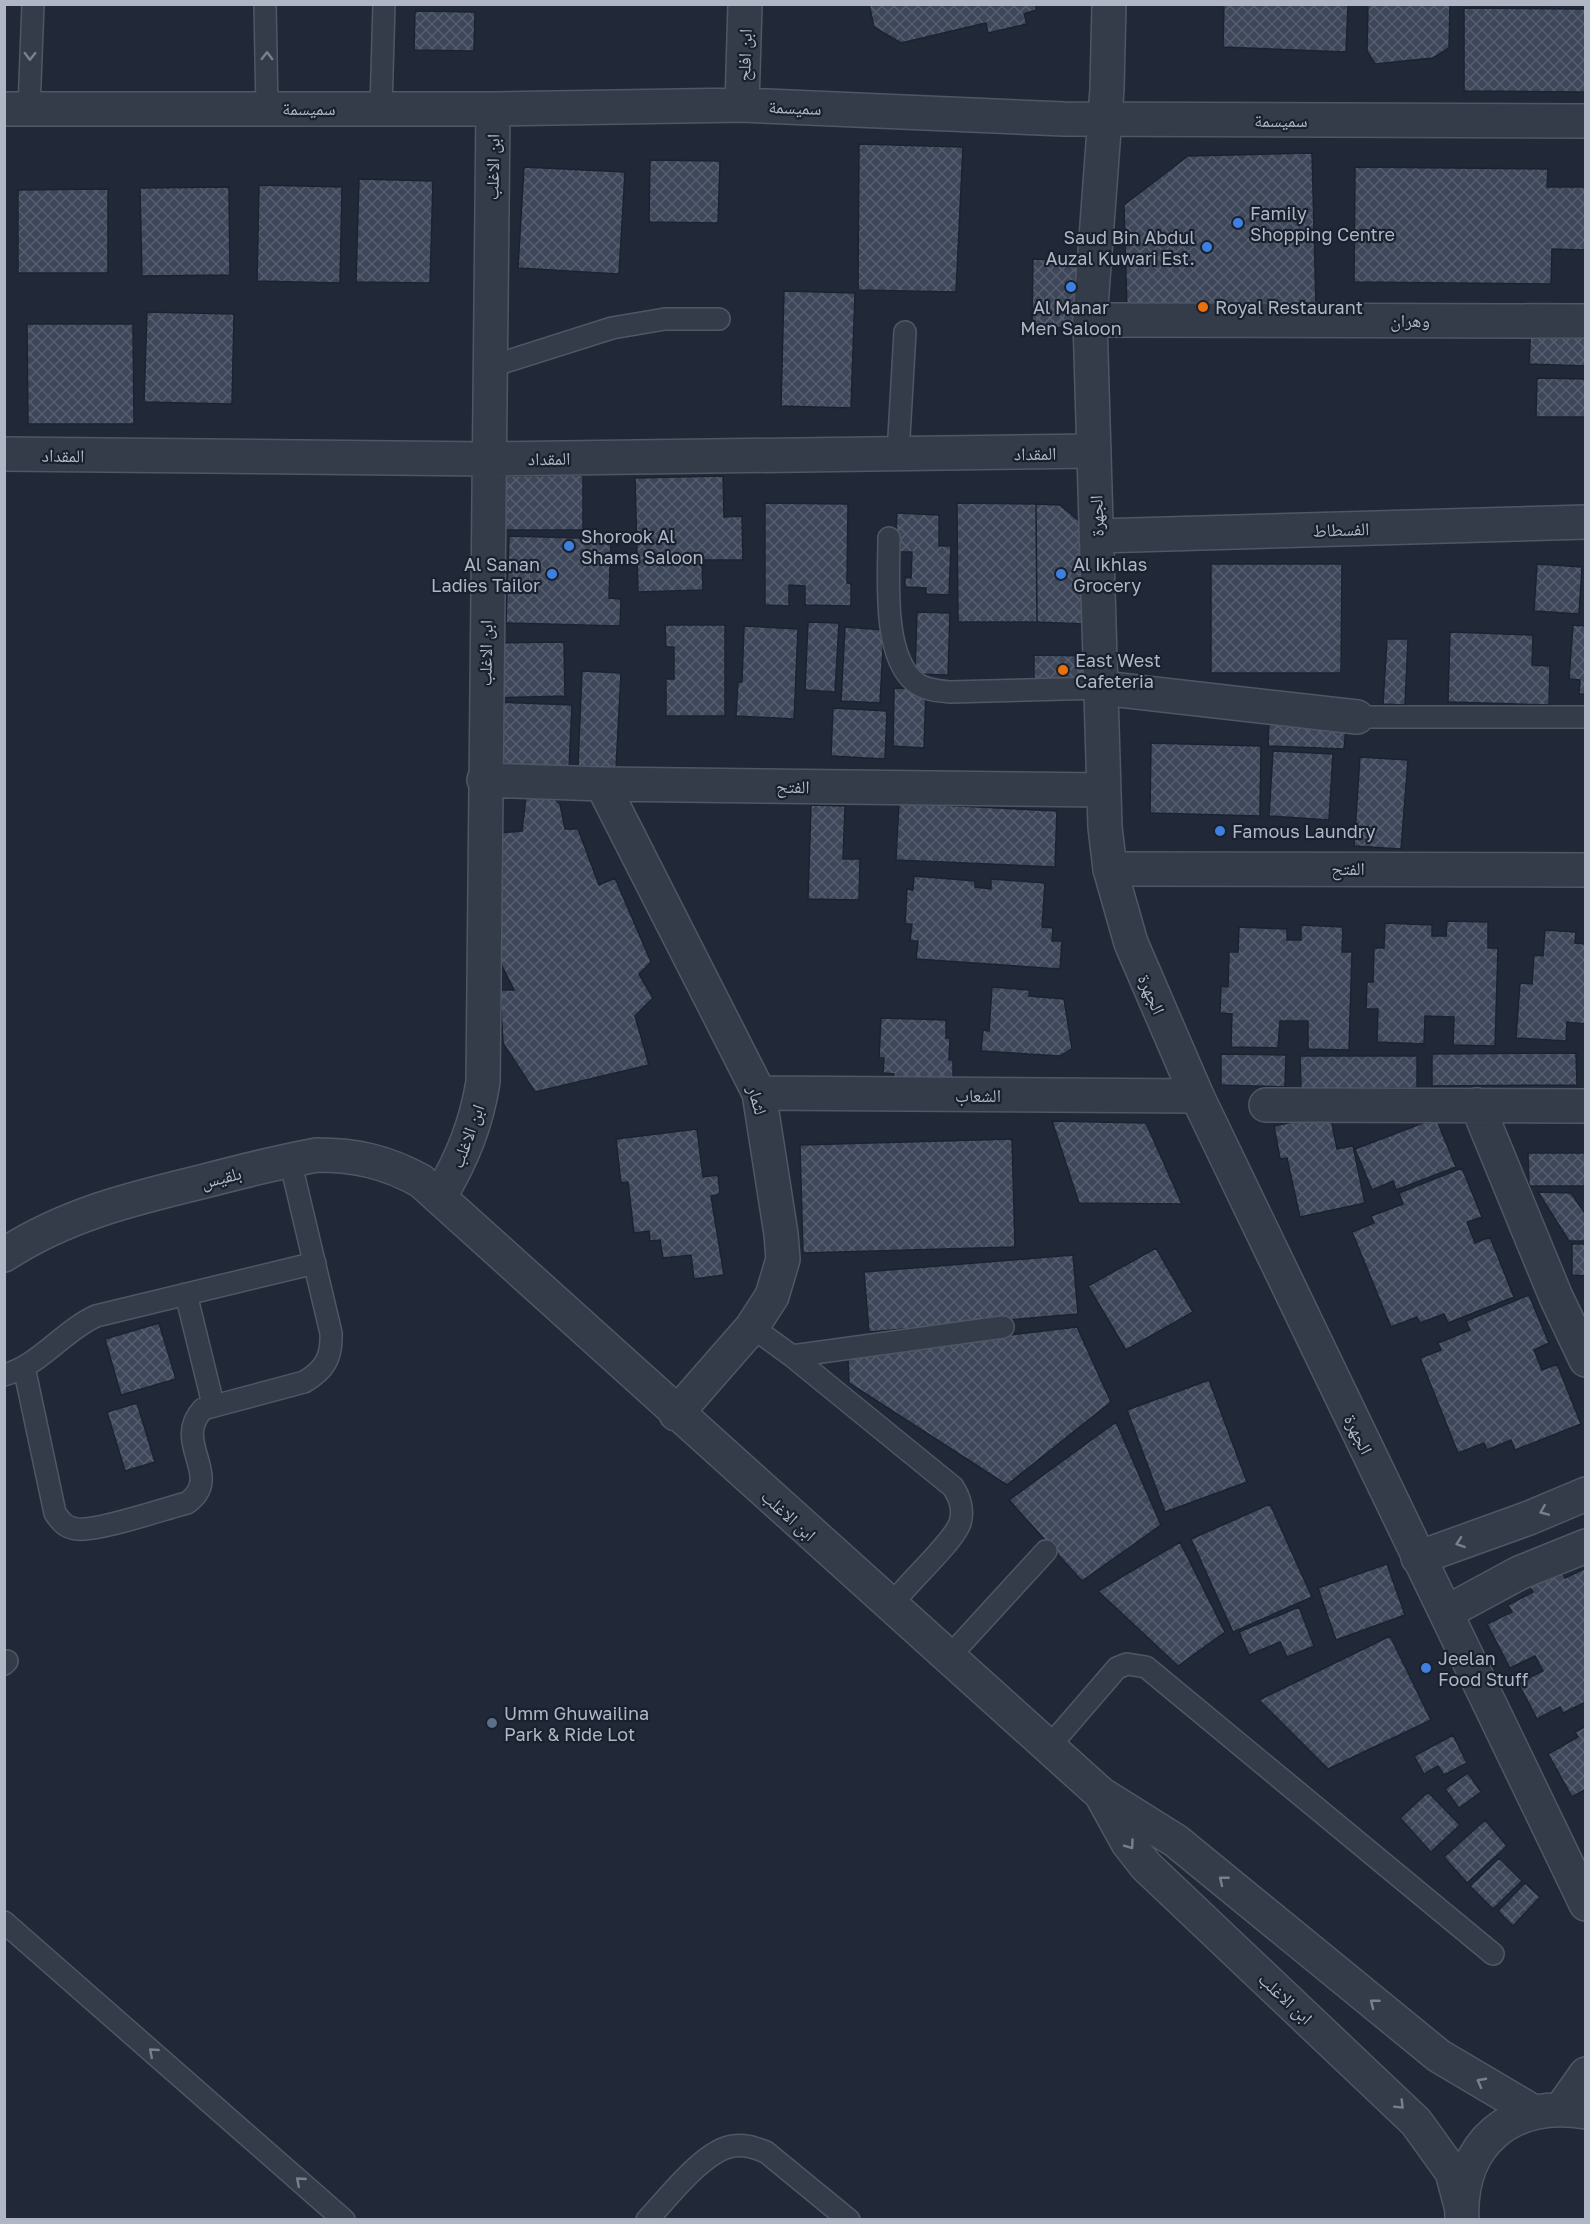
<svg xmlns="http://www.w3.org/2000/svg" width="1590" height="2224" font-family="'Golos Text','Noto Naskh Arabic',sans-serif">
<defs>
<pattern id="building-cross-hatch" width="8" height="8" patternUnits="userSpaceOnUse" patternTransform="scale(1.5)"><rect width="8" height="8" fill="#3d4759"/><path d="M0 0l8 8M0 8l8-8" fill="none" stroke="#565f6f"/></pattern>
</defs>
<rect width="100%" height="100%" fill="#212939"/>
<path fill="url(#building-cross-hatch)" stroke="#1c2330" stroke-width="1.5" d="M869,4H1036V10L1024,14L1027,24L988,33L986,23L901,43L874,27Z
M1224,4H1348L1346,52L1223,47Z
M1368,4H1450L1449,48L1433,58L1375,64L1367,51Z
M1464,8L1586,9V92L1464,91Z
M415,11L475,12L474,51L414,50Z
M859,144L963,147L956,292L858,290Z
M1312,153L1316,306L1127,310L1124,205L1188,156Z
M650,160L720,161L718,223L649,222Z
M524,167L625,172L619,274L518,268Z
M1355,167L1548,169L1547,187H1586V250L1552,249L1551,284L1354,282Z
M359,179L433,181L430,283L356,282Z
M259,185L342,187L340,283L257,281Z
M229,187L230,275L142,276L140,188Z
M108,189V273H18V190Z
M1033,259L1090,261V328L1032,327Z
M784,291L855,293L851,408L781,406Z
M147,312L234,314L232,404L144,402Z
M27,324H133L134,424H28Z
M1531,324L1586,327V366L1529,364Z
M1537,378L1586,379V417H1536Z
M583,475V530H500V476Z
M723,476L724,517L742,516L743,560H702L703,590L638,592L635,478Z
M765,503L848,504L847,583L851,584V606L805,605V586L789,585V606L765,605Z
M957,503L1036,504L1037,622H958Z
M1036,504L1060,505L1085,526V624L1037,622Z
M897,513L939,515V546H951L949,595L926,594V588L905,587V577L911,578L912,552H895Z
M509,536L611,539L609,598L621,599L620,626L506,623Z
M1211,564H1342L1341,673H1211Z
M1537,564L1582,567L1579,614L1534,611Z
M917,612L950,613L948,675L915,674Z
M808,622L839,623L835,692L805,690Z
M665,625H725V716H666V679H674V647H666Z
M1573,625L1586,626V694H1579L1580,680L1569,679Z
M744,626L798,629L794,719L736,716L738,682H742Z
M845,627L884,630L880,703L841,701Z
M1450,632L1533,635L1532,665L1550,666L1549,705L1448,702Z
M1387,639H1408L1405,705L1383,704Z
M564,642L565,696L492,698L491,643Z
M1034,655L1093,656L1092,684L1034,683Z
M582,671L621,673L616,768L578,766Z
M894,688L926,689L924,748L893,746Z
M496,702L572,705L569,769L494,765Z
M833,708L887,711L885,759L831,756Z
M1269,722L1346,726L1344,749L1268,746Z
M1151,743L1261,746L1260,816L1150,813Z
M1273,751L1333,754L1329,820L1269,816Z
M1360,757L1408,760L1401,849L1354,846Z
M542,787L560,804L565,829H578L599,885L615,878L651,962L639,974L653,998L635,1016L649,1065L535,1092L503,1043L500,990H514L498,958L499,833L522,831L526,797Z
M899,803L1057,811L1055,867L896,860Z
M811,805L845,806L843,859H860L859,900L808,899Z
M914,876L975,881V887L991,889V879L1045,883L1042,927L1053,928L1052,941H1062L1060,969L916,959L918,941H910L912,924H905L907,889L913,890Z
M1447,921L1488,922V948H1498L1495,1046L1453,1045L1454,1017L1425,1016L1424,1044L1377,1042L1378,1009H1366L1367,982H1373L1374,948H1384L1385,923L1432,925V936H1446Z
M1301,925L1343,927L1342,952H1352L1349,1050L1308,1049V1021H1280L1278,1048L1231,1047L1232,1014L1220,1013L1221,986L1228,987L1229,952H1238L1239,927L1287,929V940H1301Z
M1545,930L1576,932L1575,943L1586,944V1024L1567,1022L1566,1041L1516,1038L1520,983L1532,984L1534,955L1543,956Z
M992,987L1029,990V996L1064,999L1072,1049L1060,1056L981,1051L983,1030L989,1031Z
M881,1018L946,1020V1038H950L949,1060H953V1089L893,1087L894,1074L883,1073L884,1058H879Z
M1576,1053L1577,1085L1432,1086V1054Z
M1221,1054L1286,1055L1285,1087L1221,1085Z
M1300,1056H1417V1088L1301,1089Z
M1330,1114L1337,1149L1353,1146L1365,1203L1300,1217L1287,1158L1280,1159L1274,1126Z
M1436,1118L1456,1167L1396,1190L1393,1181L1372,1190L1355,1149Z
M1052,1121L1146,1123L1182,1204L1079,1203Z
M697,1129L703,1177L718,1175L720,1194L711,1196L724,1275L694,1279L691,1255L663,1258L660,1240L650,1241L649,1231L634,1233L628,1182L621,1183L616,1139Z
M1012,1139L1015,1247L803,1253L800,1145Z
M1528,1153H1586V1186H1529Z
M1462,1168L1482,1217L1467,1222L1475,1243L1490,1237L1514,1297L1448,1323L1444,1314L1420,1323L1417,1317L1391,1327L1352,1232L1374,1223L1371,1216L1403,1204L1399,1193Z
M1538,1192L1571,1193L1586,1215V1241H1569Z
M1572,1244H1586V1276L1572,1275Z
M1156,1248L1193,1312L1126,1350L1088,1286Z
M1073,1255L1078,1314L869,1332L864,1272Z
M1529,1295L1549,1343L1534,1350L1542,1370L1557,1364L1581,1424L1515,1450L1511,1440L1487,1450L1484,1443L1458,1453L1420,1358L1441,1350L1438,1343L1470,1330L1466,1321Z
M159,1323L176,1379L121,1395L105,1339Z
M1077,1327L1111,1402L1007,1485L849,1383L848,1354Z
M1209,1380L1247,1482L1165,1512L1127,1410Z
M137,1403L155,1462L125,1471L107,1412Z
M1116,1422L1161,1525L1082,1581L1009,1500Z
M1270,1504L1312,1597L1233,1632L1191,1539Z
M1180,1542L1225,1632L1178,1666L1098,1591Z
M1387,1564L1405,1615L1336,1640L1318,1588Z
M1586,1568V1702L1563,1713L1560,1707L1537,1719L1518,1683L1543,1671L1535,1656L1510,1668L1487,1624L1512,1612L1508,1605L1533,1592L1529,1586L1561,1570L1565,1578Z
M1299,1607L1314,1646L1287,1657L1280,1642L1249,1655L1239,1632Z
M1390,1636L1431,1720L1328,1769L1259,1700Z
M1586,1726V1789L1572,1797L1548,1754L1578,1737L1575,1732Z
M1453,1735L1467,1763L1444,1775L1438,1766L1424,1774L1414,1756Z
M1468,1773L1481,1792L1459,1808L1445,1789Z
M1428,1792L1460,1825L1431,1852L1400,1818Z
M1485,1820L1507,1846L1467,1883L1444,1857Z
M1499,1858L1522,1881L1493,1909L1470,1886Z
M1525,1883L1540,1897L1513,1926L1498,1911Z"/>
<g fill="none" stroke-linecap="round" stroke-linejoin="round">
<defs>
<path id="service" d="M265,4L267,108
M29,108L33,4
M381,108L384,4
M489,367L612,328L665,319H719
M898,454L905,332
M889,538C889,577 882,655 915,682C924,690 939,691 950,692L1102,688
M1357,717H1586
M186,1294L213,1404
M752,1327L792,1356L953,1487C960,1498 964,1509 960,1523C953,1543 906,1584 891,1606
M792,1356L1003,1327
M24,1367L55,1513C61,1522 66,1528 77,1529C97,1532 163,1509 187,1503C225,1476 171,1443 203,1409L304,1382C325,1370 332,1357 331,1333L290,1160
M4,1375C39,1366 63,1331 96,1316L315,1263
M948,1658L1046,1551
M4,1664L7,1661
M1048,1748L1117,1668L1127,1664L1146,1667L1493,1954
M4,1922L344,2220
M647,2220C668,2198 704,2150 733,2146C745,2144 755,2148 766,2152L849,2220"/>
<path id="minor" d="M742,105L745,4
M4,109H493L742,105L1064,119L1586,121
M1090,320L1586,321
M4,454L488,459L1094,451
M1097,536L1586,522
M1102,688L1357,717
M484,780L602,784L1102,790
M602,784L759,1093L781,1234L783,1259L772,1296L752,1327L676,1414
M1110,869L1586,870
M759,1093L1197,1096
M1266,1105L1586,1106
M1477,1105L1556,1297L1586,1360
M440,1196C462,1159 476,1125 483,1082L493,109
M4,1255C65,1215 131,1199 201,1182C239,1172 278,1162 317,1155C356,1155 387,1162 421,1181L1101,1794L1176,1841L1439,2056L1532,2111
M1418,1558L1529,1518L1586,1494
M1447,1612L1519,1573L1586,1546
M1101,1794L1128,1843L1146,1866L1416,2122L1452,2172L1461,2206"/>
<path id="tertiary" d="M1109,4L1107,89L1090,320L1105,827L1110,869L1131,943L1197,1096L1586,1904
M1562,2108L1586,2074
M1462,2220C1458,2143 1512,2099 1586,2112"/>
</defs>
<use href="#service" stroke="#505664" stroke-width="24"/>
<use href="#minor" stroke="#505664" stroke-width="36"/>
<use href="#tertiary" stroke="#505664" stroke-width="36"/>
<use href="#service" stroke="#353c49" stroke-width="21"/>
<use href="#minor" stroke="#353c49" stroke-width="33"/>
<use href="#tertiary" stroke="#353c49" stroke-width="33"/>
</g>
<defs><path id="oneway-chevron" d="M-2-3.5L2.5 0L-2 3.5" fill="none" stroke-width="1.6" stroke-linecap="round" stroke-linejoin="round" transform="scale(1.5)"/></defs>
<g stroke="#797f8d">
<use href="#oneway-chevron" transform="translate(30 56) rotate(91)"/>
<use href="#oneway-chevron" transform="translate(267 56) rotate(-89)"/>
<use href="#oneway-chevron" transform="translate(1544 1511) rotate(157)"/>
<use href="#oneway-chevron" transform="translate(1460 1543) rotate(161)"/>
<use href="#oneway-chevron" transform="translate(1130 1845) rotate(54)"/>
<use href="#oneway-chevron" transform="translate(1223 1880) rotate(-141)"/>
<use href="#oneway-chevron" transform="translate(1374 2003) rotate(-141)"/>
<use href="#oneway-chevron" transform="translate(153 2052) rotate(-139)"/>
<use href="#oneway-chevron" transform="translate(1481 2082) rotate(-152)"/>
<use href="#oneway-chevron" transform="translate(1400 2105) rotate(45)"/>
<use href="#oneway-chevron" transform="translate(300 2181) rotate(-139)"/>
</g>
<g fill="#3f7fe0" stroke="#1a212e" stroke-width="2">
<circle cx="1238" cy="223" r="6"/>
<circle cx="1207" cy="247" r="6"/>
<circle cx="1071" cy="287" r="6"/>
<circle cx="569" cy="546" r="6"/>
<circle cx="552" cy="574" r="6"/>
<circle cx="1061" cy="574" r="6"/>
<circle cx="1220" cy="831" r="6"/>
<circle cx="1426" cy="1668" r="6"/>
</g>
<g fill="#e8710a" stroke="#1a212e" stroke-width="2">
<circle cx="1203" cy="307" r="6"/>
<circle cx="1063" cy="670" r="6"/>
</g>
<circle fill="#5c6f8a" stroke="#1a212e" stroke-width="2" cx="492" cy="1723" r="6"/>
<g text-anchor="middle" dominant-baseline="central" stroke-width="4.5" stroke-linejoin="round" paint-order="stroke">
<g font-size="18" fill="#b0b6c5" stroke="#1a212e">
<text transform="translate(744 55) rotate(-88)">ابن افلح</text>
<text transform="translate(795 107) rotate(2)">سميسمة</text>
<text x="309" y="108">سميسمة</text>
<text x="1281" y="120">سميسمة</text>
<text transform="translate(492 167) rotate(-89)">ابن الاغلب</text>
<text x="1410" y="320">وهران</text>
<text transform="translate(1035 453) rotate(-1)">المقداد</text>
<text transform="translate(63 455) rotate(1)">المقداد</text>
<text transform="translate(549 458) rotate(-1)">المقداد</text>
<text transform="translate(1096 516) rotate(-92)">الجهرة</text>
<text transform="translate(1341 529) rotate(-2)">الفسطاط</text>
<text transform="translate(485 653) rotate(-89)">ابن الاغلب</text>
<text transform="translate(793 786) rotate(1)">الفتح</text>
<text x="1348" y="868">الفتح</text>
<text transform="translate(1152 994) rotate(66)">الجهرة</text>
<text x="978" y="1095">الشعاب</text>
<text transform="translate(758 1100) rotate(74)">لثمار</text>
<text transform="translate(467 1136) rotate(-70)">ابن الاغلب</text>
<text transform="translate(221 1177) rotate(-14)">بلقيس</text>
<text transform="translate(1359 1434) rotate(64)">الجهرة</text>
<text transform="translate(789 1515) rotate(42)">ابن الاغلب</text>
<text transform="translate(1286 1998) rotate(43)">ابن الاغلب</text>
</g>
<g font-size="18" fill="#b0b6c5" stroke="#1a212e" text-anchor="start">
<text x="1250" y="213">Family<tspan x="1250" dy="21">Shopping Centre</tspan></text>
<text x="1195" y="237" text-anchor="end">Saud Bin Abdul<tspan x="1195" dy="21">Auzal Kuwari Est.</tspan></text>
<text x="1071" y="307" text-anchor="middle">Al Manar<tspan x="1071" dy="21">Men Saloon</tspan></text>
<text x="1215" y="307">Royal Restaurant</text>
<text x="581" y="536">Shorook Al<tspan x="581" dy="21">Shams Saloon</tspan></text>
<text x="540" y="564" text-anchor="end">Al Sanan<tspan x="540" dy="21">Ladies Tailor</tspan></text>
<text x="1073" y="564">Al Ikhlas<tspan x="1073" dy="21">Grocery</tspan></text>
<text x="1075" y="660">East West<tspan x="1075" dy="21">Cafeteria</tspan></text>
<text x="1232" y="831">Famous Laundry</text>
<text x="1438" y="1658">Jeelan<tspan x="1438" dy="21">Food Stuff</tspan></text>
<text x="504" y="1713">Umm Ghuwailina<tspan x="504" dy="21">Park &amp; Ride Lot</tspan></text>
</g>
</g>
<rect width="1590" height="2224" fill="none" stroke="#b0b6c5" stroke-width="12"/>
</svg>
